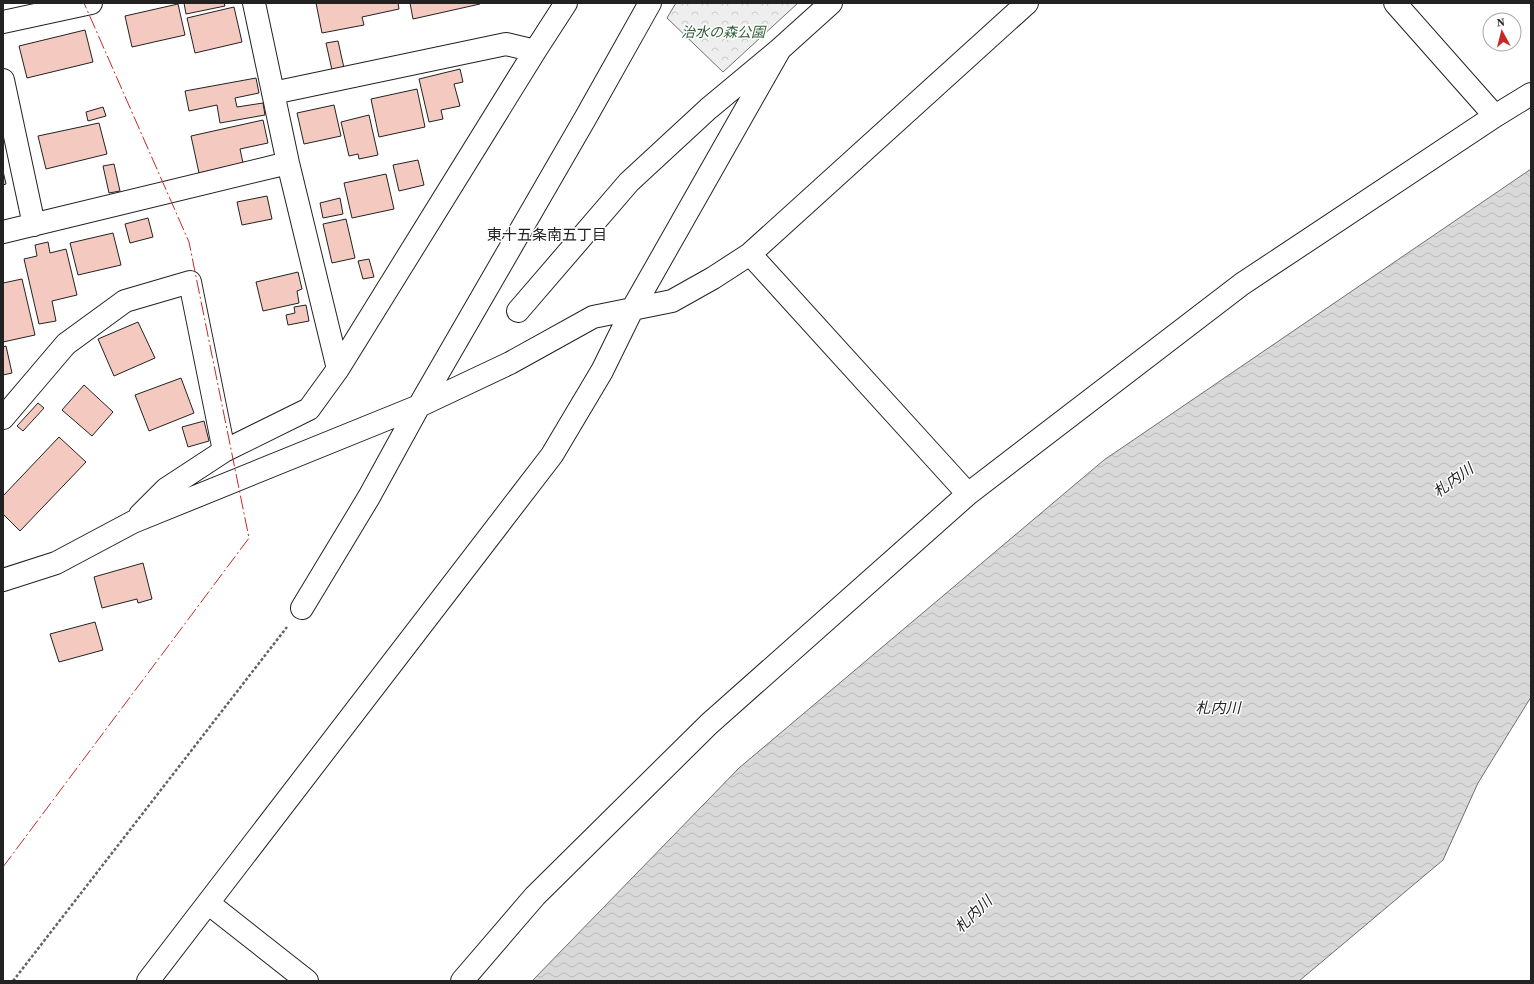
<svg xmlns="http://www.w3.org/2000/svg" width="1534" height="984" font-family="'Source Serif 4','Noto Sans JP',serif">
<defs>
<pattern id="park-crowns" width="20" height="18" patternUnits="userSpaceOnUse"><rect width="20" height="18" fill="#eee"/><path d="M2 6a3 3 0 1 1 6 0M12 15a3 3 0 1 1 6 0" fill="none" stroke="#ccc"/></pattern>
<pattern id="water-waves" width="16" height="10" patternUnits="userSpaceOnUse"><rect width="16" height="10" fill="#d9d9d9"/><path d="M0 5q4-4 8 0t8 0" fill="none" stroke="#bababa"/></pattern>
</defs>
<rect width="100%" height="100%" fill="#fff"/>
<path fill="url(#park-crowns)" stroke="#6f6f6f" d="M676,3H798L723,72L667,18Z"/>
<path fill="url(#water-waves)" stroke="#6f6f6f" d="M1531,169V697L1478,783L1443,860L1299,981H532L739,768L1104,460Z"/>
<path fill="#f3c9c0" stroke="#222" d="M184,3H224L225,6L186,14Z
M316,3H398L399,9L362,17L364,25L322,33Z
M410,3H480V4L413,19Z
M178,4L185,35L132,47L125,16Z
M234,7L242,42L195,53L187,18Z
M85,30L93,62L27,78L19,46Z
M338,41L344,68L332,70L326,43Z
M460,69L463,82L454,84L460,106L441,110L443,119L429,122L419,79Z
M256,78L259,93L235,98L237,107L263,103L265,115L220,123L217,105L189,111L185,91Z
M417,89L425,127L379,137L371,99Z
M334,105L341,136L304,144L297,113Z
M103,107L106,116L88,121L86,112Z
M369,115L378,155L359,159L358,154L349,156L341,122Z
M263,120L268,143L240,149L243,163L199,173L191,136Z
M99,123L107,154L46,169L38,136Z
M418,160L424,185L399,191L393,165Z
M114,164L120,191L109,193L103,166Z
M3,171L6,184L3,185Z
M386,174L394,209L352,218L344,183Z
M267,196L272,219L242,225L237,202Z
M340,198L343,214L323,218L320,203Z
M148,218L153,237L130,243L125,224Z
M346,219L355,258L332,263L323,224Z
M113,233L121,265L78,275L70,243Z
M48,242L50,253L66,249L77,295L52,301L56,321L39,324L24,259L37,256L35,245Z
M369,259L374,277L363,279L358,261Z
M298,272L302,289L297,291L299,303L263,311L256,282Z
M22,279L35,335L3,342V283Z
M306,305L309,321L288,325L286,315L295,313L294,307Z
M138,322L155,358L114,376L98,339Z
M6,346L12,373L3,375V347Z
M181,378L194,413L149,431L135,395Z
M84,385L113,412L92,436L62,410Z
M38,403L44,408L23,431L17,426Z
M204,421L209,441L188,447L182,427Z
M59,437L86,462L20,531L3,514V496Z
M143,563L152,599L138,603L137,599L102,608L94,577Z
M95,622L103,650L59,662L50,634Z"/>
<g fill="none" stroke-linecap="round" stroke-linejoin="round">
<defs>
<path id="minor" d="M1395,3L1495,116
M3,22L91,3
M3,80L34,225
M273,93L506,44L535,51
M3,232L288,163
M750,254L968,494
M518,311L629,182L708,109L780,49L831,3
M338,369L535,51L566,3
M3,418L66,344L125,301L190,282L224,451
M140,515L166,489L224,451L309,409L338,369L288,163L254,3
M3,580L56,563L133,522L419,406L510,363L593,317L672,301L713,278L750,254L1027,3
M302,608L369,497L419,406L586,117L650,3
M208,903L307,981
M148,981L552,455L602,371L633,308L780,49
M462,981L535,896L709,724L968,494L1242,284L1495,116L1531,94"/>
</defs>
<use href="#minor" stroke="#222" stroke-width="24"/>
<path stroke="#646464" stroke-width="2.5" stroke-dasharray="3 2" stroke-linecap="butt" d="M13,981L287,627"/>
<use href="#minor" stroke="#fff" stroke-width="22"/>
<path stroke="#c62828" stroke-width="1" stroke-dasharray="14 3 2 3" stroke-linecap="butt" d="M3,867L249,538L189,242L84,3"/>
</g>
<g text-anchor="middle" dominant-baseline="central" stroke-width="3" stroke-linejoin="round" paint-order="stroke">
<g font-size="14" font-style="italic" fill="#2f5e38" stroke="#fff">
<text x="723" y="32">治水の森公園</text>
</g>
<g font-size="15" fill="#222" stroke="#fff">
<text x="547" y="234">東十五条南五丁目</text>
</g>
<g font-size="15" font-style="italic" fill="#222" stroke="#fff">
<text transform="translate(1453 480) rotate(-36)">札内川</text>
<text x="1218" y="707">札内川</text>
<text transform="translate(973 914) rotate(-44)">札内川</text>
</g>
</g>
<rect width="1534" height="984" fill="none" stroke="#222222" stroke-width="8"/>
<g transform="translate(1502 32) rotate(353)"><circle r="19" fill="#ffffff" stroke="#a7a7a7"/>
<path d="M0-3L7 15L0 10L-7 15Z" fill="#c62828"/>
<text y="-6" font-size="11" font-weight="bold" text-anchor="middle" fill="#222222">N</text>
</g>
</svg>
